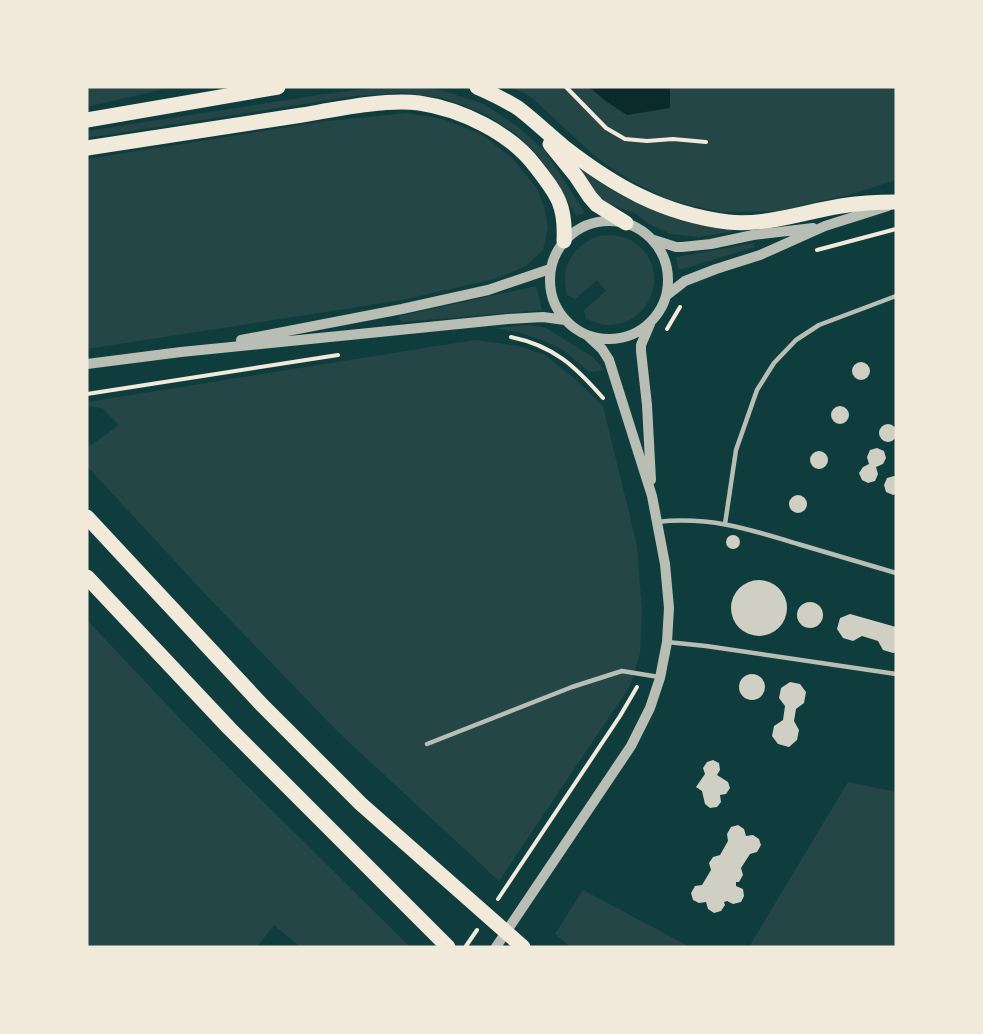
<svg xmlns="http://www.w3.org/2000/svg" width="983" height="1034" font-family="Jost,sans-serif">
<rect width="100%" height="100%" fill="#0f3d3e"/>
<path fill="#244646" d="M87,87H173L87,107Z
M382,87H414L441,90L484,104L518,127L546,152L585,213L576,216L565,196L539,157L515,133L483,113L443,98L403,93L355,96L87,138V131L332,93Z
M512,87H589L607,102L670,108V87H896V180L856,193L779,211L721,212L672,201L631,181L597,158L531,97Z
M407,113L443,119L483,135L512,158L536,187L544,206L548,228L543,250L526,266L498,278L403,300L87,349V159L327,121Z
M577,167H579C623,203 676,223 732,228V231L699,237L671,234L649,224L635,213L601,202Z
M615,235C619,237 624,237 628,239C668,257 660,315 618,324C607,327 597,323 586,319L584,310L606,291L597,280L575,299L567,295C566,291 565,286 565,281C564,260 580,241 600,236C605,235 610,236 615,235Z
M754,243L755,247L679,270L676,257Z
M536,286L542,310L403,322L399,319L400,316Z
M530,325L546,328L593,357L604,370L593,372L587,370L563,350L542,340L518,332L494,328Z
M475,340L519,346L545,355L575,379L603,406L637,546L642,611L640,653L630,686L499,881L339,733L207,596L87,466V448L119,425L103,409L87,405V402Z
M87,620L186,725L410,947H300L274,925L257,947H87Z
M848,782L896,792V947H749Z
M583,890L690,947H571L555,934Z"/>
<path fill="#0a2a2b" d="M589,87H670V108L627,115L607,102Z"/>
<path fill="#cfcfc3" d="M852 371a9 9 0 1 1 18 0a9 9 0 1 1-18 0Z
M831 415a9 9 0 1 1 18 0a9 9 0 1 1-18 0Z
M879 433a9 9 0 1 1 18 0a9 9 0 1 1-18 0Z
M877,448L884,451L886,458L883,464L876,467L878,474L875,481L868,483L862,480L859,473L863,467L869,464L867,457L870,450Z
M810 460a9 9 0 1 1 18 0a9 9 0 1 1-18 0Z
M894,476L896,477V494L893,495L886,492L884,485L887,478Z
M789 504a9 9 0 1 1 18 0a9 9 0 1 1-18 0Z
M726 542a7 7 0 1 1 14 0a7 7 0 1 1-14 0Z
M731 608a28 28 0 1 1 56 0a28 28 0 1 1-56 0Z
M797 615a13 13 0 1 1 26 0a13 13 0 1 1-26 0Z
M850,614L896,627V652L893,653L883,650L878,641L862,636L853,641L843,638L837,629L840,618Z
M739 687a13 13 0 1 1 26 0a13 13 0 1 1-26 0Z
M790,682L800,684L806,692L804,703L796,709L794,721L799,730L797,740L789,747L778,744L772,736L774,726L783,720L785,706L779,698L781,688Z
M713,760L719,763L720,770L717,775L728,782L730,788L726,794L720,795L721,802L717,807L710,808L705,804L702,791L696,787L705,774L703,768L707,762Z
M738,825L744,829L746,836L753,835L759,839L761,845L757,852L750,854L741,868L743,875L739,882H736V886L743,889L744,896L741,902L733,904L727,901L724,902L725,905L721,911L714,913L708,909L706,902L699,903L693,900L691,893L695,886L702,885L711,870L709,863L713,857L720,855L728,841L727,834L731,827Z"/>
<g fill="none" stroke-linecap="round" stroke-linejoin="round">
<path stroke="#f1e9da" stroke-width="4" d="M566,87L606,128L625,139L647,141L673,139L706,142
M817,250L896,229
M667,329L680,307
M511,337C554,346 575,366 603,398
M87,394L338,355
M498,899L620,716L637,687
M466,946L477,930"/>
<path stroke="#b8beb3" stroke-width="4.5" d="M657,522C709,516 749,529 798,544C831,554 863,563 896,573
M725,524L736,450L757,390L774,363L796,340L819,325L896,296
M667,642L706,646L896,674
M427,744L572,687L622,671L659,677"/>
<path stroke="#b8beb3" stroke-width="10" d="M550 280a59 59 0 1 1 118 0a59 59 0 1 1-118 0Z
M654,240L676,247H682L711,244L753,235L813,228
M667,295L685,281L716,269L760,255L825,226L888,206
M650,324L641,345V351L647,405L651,480
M241,340L402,309L488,290L550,269
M87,364L181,352L508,319L543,317L565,320
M496,947L631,746L650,708L660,678L667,642L669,608L665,564L652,496L609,360L602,349L587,335"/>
<path stroke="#f1e9da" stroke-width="15" d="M477,87C491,93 505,100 518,108C534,120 548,134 564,147C614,186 663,214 728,222C766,226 804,212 841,206C859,203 878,202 896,202
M87,120L278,87
M550,144L576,176L590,197L597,205L626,223
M87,148C159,137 231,126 302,115C337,109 385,99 419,103C461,109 511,133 536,167C557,194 566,205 564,241
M87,517L262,705L361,804L523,947
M87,577L229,728L448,947"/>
</g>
<rect width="983" height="1034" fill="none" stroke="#f1e9da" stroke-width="177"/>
</svg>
